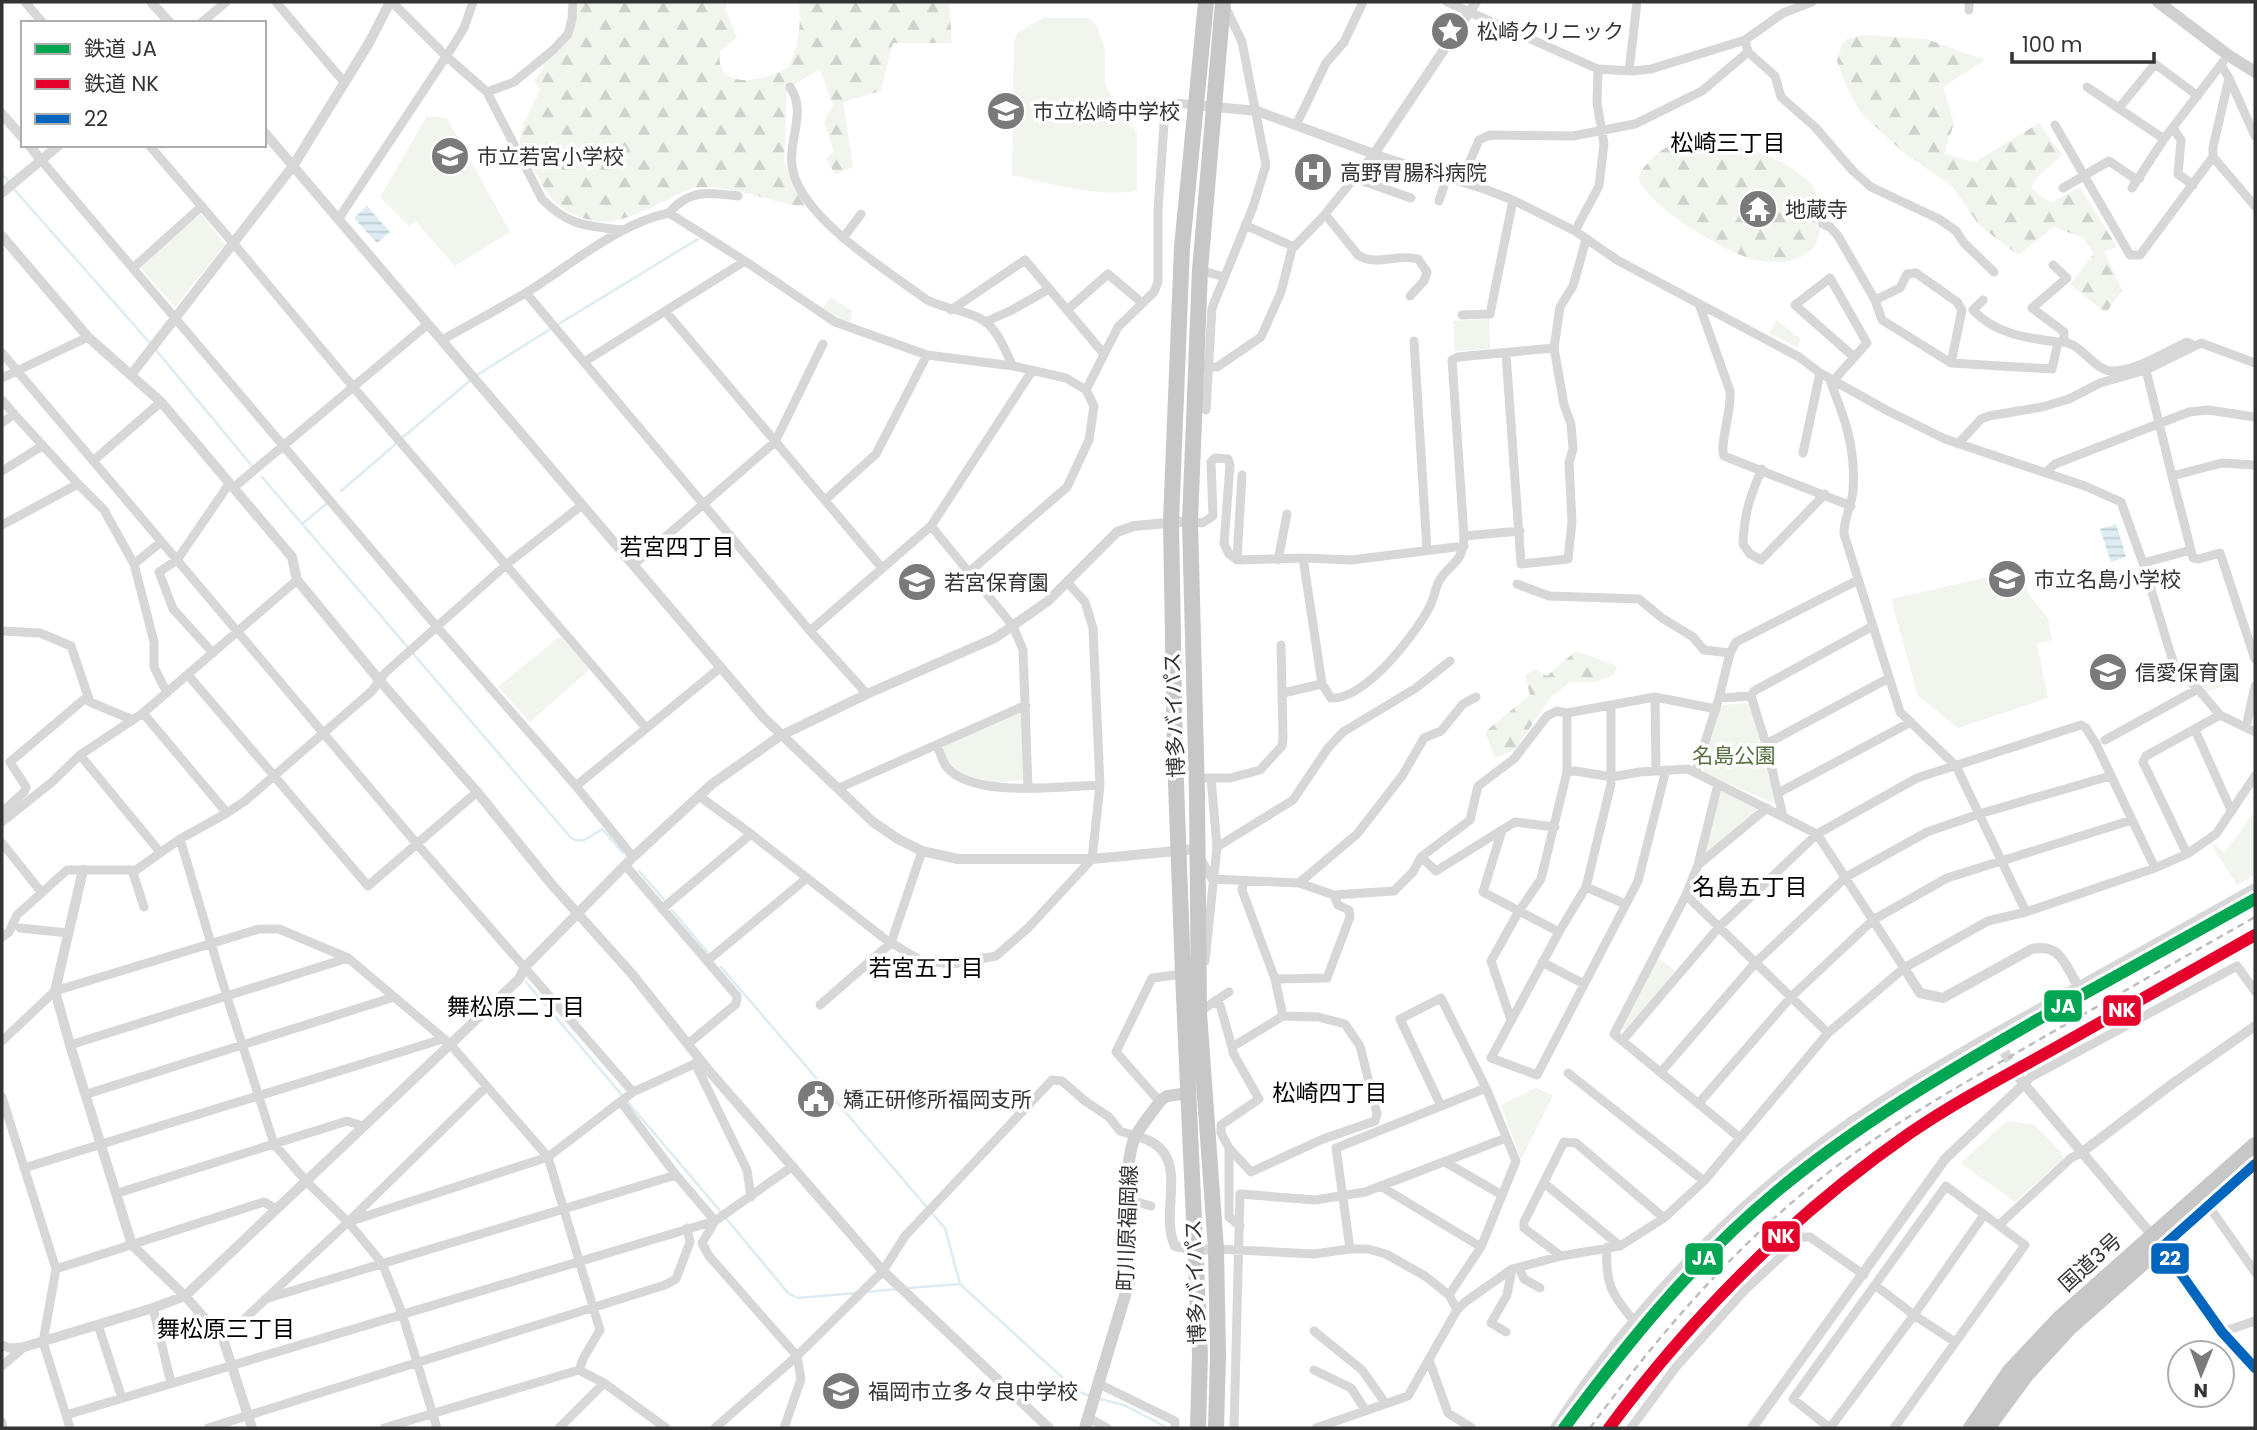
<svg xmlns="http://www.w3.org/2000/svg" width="2257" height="1430" font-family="Poppins,'Noto Sans JP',sans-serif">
<defs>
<pattern id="forest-firs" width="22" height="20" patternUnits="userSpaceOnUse" patternTransform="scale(1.75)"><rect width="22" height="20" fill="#f1f5ed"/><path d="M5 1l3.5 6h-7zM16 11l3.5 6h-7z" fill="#cfd2cc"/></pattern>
<pattern id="water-rules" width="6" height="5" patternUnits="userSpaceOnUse" patternTransform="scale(1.75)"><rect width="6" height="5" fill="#ddebf3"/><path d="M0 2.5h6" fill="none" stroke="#becad1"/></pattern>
</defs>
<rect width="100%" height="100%" fill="#fff"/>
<path fill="#f1f5ed" d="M1043,18H1090L1096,25L1105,49V85L1137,134V191C1095,197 1053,184 1012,175L1014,43L1017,33Z
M427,116L447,118L510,232L455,266L415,221L409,226L380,197Z
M201,214L225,244L175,307L139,266Z
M830,297L852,311L850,324L834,318L823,308Z
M1489,319L1490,349L1455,351L1453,321Z
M1777,320L1801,340L1797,347L1769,333Z
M2023,569L2028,593L2048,619L2052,640L2037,644L2048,698L1958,728L1918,696L1891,599Z
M560,636L590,669L530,722L498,687Z
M2220,666L2227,685L2206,692L2192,677Z
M1745,703L1750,705L1774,794L1775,804L1705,773L1702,767L1719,708L1723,705Z
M1018,712L1023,714L1024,780C1012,781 1000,783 989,783C971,782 943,766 944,746Z
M1723,791L1756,808V812L1704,856L1718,793Z
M2255,811V875L2237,885L2212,846L2215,845L2224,853Z
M1658,958L1675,971L1626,1031L1621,1028Z
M1536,1088L1553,1095L1521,1159L1501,1105Z
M2007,1121L2035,1125L2063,1155V1159L2015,1202L1961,1163Z"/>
<path fill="url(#forest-firs)" d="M579,2H726V10L737,38L720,51C714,93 766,81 789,67C797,48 803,23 798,2H949L952,43H893L881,91L843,102L853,167L835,174L826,159L834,151L824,122L833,105L820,69L787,89L784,163L806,208C770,202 737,186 700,187C685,188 675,197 661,203C633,216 610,228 580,217C560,210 547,196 538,177C534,168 524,160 521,150C516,131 533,106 540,90L534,80L543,70L544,61L571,34Z
M1865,35L1926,39L1985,60L1943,87L1954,123L1944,154L1975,162L2039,123L2062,155L2035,180L2031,188L2051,203L2080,187L2117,247L2104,251L2122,290L2106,313L2070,284L2094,254L2083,238L2054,227L2018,255L1979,225L1952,186L1904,153L1861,113L1848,90L1837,61L1842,44L1847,39Z
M1703,141C1740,146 1778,154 1807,180C1816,188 1819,202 1820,214C1827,262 1781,269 1746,257C1730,252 1716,243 1702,235C1679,221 1652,203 1638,179C1642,167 1647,164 1655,156C1674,139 1678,142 1703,141Z
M1576,651L1617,666L1614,675L1596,682H1570L1550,698L1515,750L1495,758L1485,732L1530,695L1525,675L1535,669L1547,676Z"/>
<path fill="url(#water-rules)" d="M367,206L390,232L377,243L354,218Z
M2116,524L2126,557L2111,562L2100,529Z"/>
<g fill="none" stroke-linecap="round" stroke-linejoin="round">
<path stroke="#ddebf3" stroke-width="2.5" d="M2,174L9,182
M13,188L150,343
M557,325L698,239
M156,350L252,466
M477,375L552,328
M402,438L472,379
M262,477L571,838C582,845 591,836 602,829L623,853
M341,491L397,443
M302,524L326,504
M639,871L665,901
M672,910L709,954
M721,967L937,1219L945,1228L960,1284L1077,1391L1090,1396
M526,982L721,1212
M725,1217L788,1293L798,1298L856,1293
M908,1288L960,1284
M866,1292L898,1289
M1100,1399L1124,1405L1166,1427"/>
<path stroke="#d6d6d6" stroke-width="10" stroke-dasharray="10 5" stroke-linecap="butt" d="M1997,1039L2019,1078"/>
<path stroke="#d7d7d7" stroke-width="9" d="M25,2L43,23
M276,2L344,82
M392,2L446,56L487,92L542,199C568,226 587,226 623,230
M1447,2L1598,69L1632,71L1651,69L1745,40L1783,13L1812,2
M1969,2V10
M201,23L226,2
M1748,52L1775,76L1781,97L1815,127L1853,171L1871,187L1939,219L1956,231L1964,243L1994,272
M1629,71L1637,2
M2229,78L2255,136
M790,87C808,112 786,143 793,171C804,220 888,271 927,300C945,309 965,310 981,319C997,327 1005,351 1013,366
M2087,87L2164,139
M487,92L514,82L553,50L568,34L572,19L573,2
M2119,108L2155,64L2198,96
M1296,125L1326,63L1344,42L1363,2
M2055,125L2130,255H2140L2213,157V147L2229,78L2221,65
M2173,128L2181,140L2178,174L2193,185
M149,145L234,244L354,388L646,728
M2213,157L2255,206
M41,160L437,627L576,786L633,857
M1354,178L1411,198
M1461,182L1479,140L1490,135L1573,136L1635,124L1702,91L1748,52L1745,40
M2063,188L2109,161L2134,178H2140
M2132,188L2164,139L2223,62
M1439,201L1447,177
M669,213C689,189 710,192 738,196
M1325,214L1358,255C1376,267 1398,253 1418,259L1427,272L1424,281L1410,296
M339,218L453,46L464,28L473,2
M1823,224L1830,227L1838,236L1875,300L1882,320L1951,363L2052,369L2058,342C2081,339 2093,373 2115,371C2140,369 2165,352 2187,342L2195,346
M1245,225L1294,247
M1575,231L1599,186L1604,144L1597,103L1598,69
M843,238L861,214
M2053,265L2067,278L2032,308L2064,332V341
M133,268L202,206
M1200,270L1224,277
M526,293L810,631L867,694
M1875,300L1900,288L1907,274L1916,273L1957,302L1962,310L1951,363
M1983,300L1973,310C1995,334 2026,338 2058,342
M1699,304L1730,391C1732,410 1719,446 1724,456L1851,506
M951,310L1025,260L1104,354
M1067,310L1108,274L1141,302
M666,312L882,568
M1462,315L1490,314L1513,200
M985,322L1012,310L1049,289
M442,340C470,324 499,309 527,292C571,265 619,223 669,213L745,261L835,322L927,355L1013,366L1066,378L1086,390L1094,406L1089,440L1067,487L968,573
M1414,341L1427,550
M2,353L417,844L633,1092
M1506,354L1521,564L1568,559L1572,522L1569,463L1573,449L1571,424L1564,405L1554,348L1560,307L1573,286L1586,240
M584,362L745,261
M1194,366L1217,367L1261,337L1281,292L1292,249L1321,219L1374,154L1487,190L1513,200L1575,231L1617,260L1799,357L1820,373L1888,411L1945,439L2085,486L2121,502L2143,563L2175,668L2198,689L2220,715L2255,732
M2146,370L2172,476
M2,378L88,337
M1829,378C1845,419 1856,447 1853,491C1852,505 1843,520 1844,534L1900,712L1956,766L2026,912
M1833,381L1867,343L1830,278L1795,305L1854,357
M1086,390L1118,327L1154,292L1158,282V210L1165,110L1174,103L1195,105
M2,400L14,414
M1206,410L1212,308L1253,207L1266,165L1242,42L1225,6
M2,423L14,414L78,484L2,525
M1958,444L1981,419L1989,416L2042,407L2069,399L2100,383L2146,370L2201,343L2255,363
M1803,453L1820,373
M93,461L161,402
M2255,465L2222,463L2172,476L2193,558L2199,559L2220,553L2255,659
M1762,469C1750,496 1744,514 1743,544L1750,554L1761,560L1825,494
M2,471L42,446
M2045,473L2055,464L2189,412L2208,410L2255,417
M78,484L104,510L134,564L154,642V667L167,693
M233,488L428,324
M825,500L876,454L927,355
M1190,521L1202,523L1213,516L1211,462L1215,458L1228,459L1230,465L1224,544L1229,554L1237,560L1303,558L1351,560L1464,546
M931,526L1013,626L1023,650L1028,787
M1464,536L1520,531
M1237,560L1242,475
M1278,560L1287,514
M2143,563L2191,550
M134,564L161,542
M633,565L775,442L823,344
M1517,584L1549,596L1639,599L1662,618L1693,637L1704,650L1730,653
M2,631L40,633L71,646L90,702L133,720
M810,631L931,526L1032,371
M213,653L173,609L159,572L177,560L229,484
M188,675L368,886L477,792
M1322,684L1331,698C1365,700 1416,634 1430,606C1434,598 1435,589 1439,581C1451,561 1463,565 1464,536L1452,360L1458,357L1554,348
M1283,693L1322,684L1303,558
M1751,696L1754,691L1873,626
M1655,697L1656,770
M1719,698L1751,696L1766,744L1783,816
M1611,705V784L1586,887L1559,932L1491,1058L1537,1075L1638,881L1666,770
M143,713L227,813
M2246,727L2255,686
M2195,730L2231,810
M2105,740L2198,689
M1766,744L1889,678
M937,746C940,752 942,760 946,766C970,799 1063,786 1100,785
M80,755L160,852
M1696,771L1719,698L1730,653L1736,642L1858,580
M1567,772L1575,771L1612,777L1640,772L1688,769L1817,834L1904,968
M1197,778H1230L1260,770L1282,746L1283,737L1281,645
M1718,784L1698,865L1686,895L1614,1034L1740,1138
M576,786L721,667
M839,788L1026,705
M1778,793L1911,722
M699,796L751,834L885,939L920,960L952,964L996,956L1028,928L1092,859L1100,785L1093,628L1085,602L1067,582
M2,812L24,792L26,787L10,762L88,696
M2,822L52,782L80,755L143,713L297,580
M1555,827L1515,822L1502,830L1483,892L1559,932
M180,839L227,997L274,1144L306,1181L348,1222L382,1263L402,1313L437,1428
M2,843L42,893
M1217,847L1293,800L1328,748L1343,732L1416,688L1450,661
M2187,854L2143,762L2146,756L2220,715
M1421,857L1436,871L1502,830
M1202,861L1212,879L1299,883L1334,895L1394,891L1413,872L1421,857L1470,820L1478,786L1514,759L1547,716L1557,711L1567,713L1655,697L1716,709
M625,865L737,996L736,1004L688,1044
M1698,865L1767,808
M132,870L144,907
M1244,881L1242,890L1275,979L1283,1016
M1299,883L1357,834L1402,776L1424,738L1441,731L1463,704L1476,697
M1586,887L1625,904
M1686,895L1828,1033
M662,909L751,834
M20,928L68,933
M2,937L9,932L17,915L67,870H136L180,839L227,813L245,801L372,691L385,673L507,564L582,505
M707,961L807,878
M1205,961L1217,847L1211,778
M1542,962L1584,984
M1275,979L1327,978L1350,917L1349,910L1338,905L1334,895
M1212,1003L1229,992
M820,1005L891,943L922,851
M1199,1013L1212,1003L1220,1005L1232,1047
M1511,1020L1491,961L1519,911L1541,879L1567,772V713
M2,1041L55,991L259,929H279L348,958L450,1044L548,1157L600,1330L584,1357L579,1370
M1622,1041L1720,926L1817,834L1917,778L2081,725L2086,728L2096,744L2155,868
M70,1045L348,958
M695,1063L747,1170L751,1197
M1661,1072L1756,962L1846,877L1927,832L1979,814L2110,776
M1568,1073L1704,1181
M2023,1085L2031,1077L2237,966L2255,991
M87,1094L394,997
M2,1097L56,1269L43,1342L70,1428
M621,1102L676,1175L715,1221
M1160,1102L1116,1052L1152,978L1183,974
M1699,1103L1791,997L1873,920L1947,878L2132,820
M1441,1106L1400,1019L1441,998L1486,1088L1516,1161L1481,1247L1449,1295
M1229,1148L1251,1172L1323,1139L1375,1121L1377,1114L1360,1046L1345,1024L1318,1017L1283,1016L1232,1047L1233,1053L1259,1099L1221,1125V1133L1229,1148V1217L1240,1226
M1445,1162L1502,1195
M24,1168L443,1039
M1544,1183L1620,1246
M1382,1187L1481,1247
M118,1193L347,1121L363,1126
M1129,1200L1151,1206
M2208,1205L2255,1272
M715,1221L702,1243L709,1256L797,1356L801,1379L784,1428
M348,1222L548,1157L633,1092L701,1061
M1999,1225L2071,1158L2081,1153
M1607,1247C1605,1283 1611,1294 1634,1321
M1216,1249L1314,1254L1350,1249H1368L1386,1254L1425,1276L1449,1295L1457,1310
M1350,1249L1336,1148L1486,1088
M1561,1256L1524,1228V1222L1564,1142L1576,1143L1664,1218
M1519,1268L1524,1279L1540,1288
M56,1269L264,1202L276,1209
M1875,1285L1914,1315L1955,1342
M265,1299L676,1175
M153,1308L171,1383
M98,1325L122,1398
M1314,1331L1362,1370L1386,1404
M1506,1332L1491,1323L1507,1295L1512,1269
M2222,1332L2255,1321
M223,1339L348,1222L486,1087
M2,1345L9,1348L24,1347
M1429,1360L1448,1413L1472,1428
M2,1366L24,1347
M1314,1370L1351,1388L1366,1411
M1099,1384L1175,1421V1428
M66,1415L715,1221L793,1166
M1089,1418L1107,1428
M2,1422L3,1428
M208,1428L665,1285L676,1279L690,1242L687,1228
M384,1428L579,1370L604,1383L666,1428
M559,1428L604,1383
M715,1428L797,1356L883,1271L905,1236L1052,1080L1062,1081L1085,1101L1109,1117L1120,1131L1136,1136
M1234,1428L1240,1194L1315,1200L1365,1192L1506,1138
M1316,1428L1408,1396L1457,1310L1465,1302L1512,1269L1561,1256L1620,1246L1664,1218L1704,1181L1828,1033L1904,968L1988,921L2026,912L2155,868L2187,854L2216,834L2255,776
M1631,1428L1676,1367L1745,1290L1802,1237H1810L1864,1275
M1830,1428L1793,1399L1946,1186L2025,1245L1894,1428
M1830,1428L1914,1315L1984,1215"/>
<path stroke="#d7d7d7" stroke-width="10" d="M151,2L170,23
M1195,105L1257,111L1374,154L1476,2
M2,114L23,138
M264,132L763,717L873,822L898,839L922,851L958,859H1092L1197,849
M29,145L41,160
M2,193L59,145
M2,236L88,337L161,402L292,557L297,580L380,681L477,792L553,886L632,974L710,1072L883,1271L1049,1428
M131,375L293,166L369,43L390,2
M83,870L55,991L70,1045L132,1245L185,1296L223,1339L252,1428
M1904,968L1920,993L1943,998L2032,949C2061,943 2065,965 2078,986
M2019,1078L2162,1247L2222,1332L2255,1368
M1136,1136C1196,1151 1157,1209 1175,1246L1196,1250L1216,1249
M2081,1153L2172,1084L2255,1026
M24,1347L153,1308L185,1296L519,979L525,967L633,857L712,784L780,736L867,694L995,638L1048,601L1117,532L1134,526L1190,521
M1555,1428C1615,1336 1691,1250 1776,1179C1854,1113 1943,1062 2033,1012C2107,970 2181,930 2255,888
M1752,1428L1945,1159L2023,1085"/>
<path stroke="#d0d0d0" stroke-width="12" d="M2158,2L2228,55L2255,72
M1085,1428L1129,1282C1132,1244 1120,1166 1136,1135C1143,1123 1153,1111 1161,1100L1167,1096L1188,1093"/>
<path stroke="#c7c7c7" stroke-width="16" d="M1198,1428L1200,1355L1183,974L1175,756L1171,521L1182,247L1206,2
M1216,1428L1218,1355L1216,1249L1199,1013L1197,795L1190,521L1200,270L1223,2
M1971,1428L2010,1371L2060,1318L2255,1145
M1987,1428L2026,1375L2069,1328L2255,1164"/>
<path stroke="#bebebe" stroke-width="2.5" stroke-dasharray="7 5" stroke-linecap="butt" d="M1590,1428C1657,1337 1730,1251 1819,1180C1879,1132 1945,1094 2011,1056C2092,1009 2174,963 2255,917"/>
<defs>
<path id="bus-1" d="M2255,1164L2162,1247L2222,1332L2255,1368"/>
</defs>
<use href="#bus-1" stroke="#fff" stroke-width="16"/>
<use href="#bus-1" stroke="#0065bd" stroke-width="10"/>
<defs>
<path id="rail-1" d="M1564,1428C1627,1343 1694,1260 1776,1192C1856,1125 1947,1072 2037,1020C2110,980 2182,939 2255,899"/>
<path id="rail-2" d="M1609,1428C1694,1314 1793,1214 1910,1133C1957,1101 2007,1075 2057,1047C2123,1010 2189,973 2255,935"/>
</defs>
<use href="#rail-1" stroke="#fff" stroke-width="18"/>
<use href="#rail-2" stroke="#fff" stroke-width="18"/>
<use href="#rail-1" stroke="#00a651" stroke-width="12"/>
<use href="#rail-2" stroke="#e4002b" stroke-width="12"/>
</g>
<defs>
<symbol id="sight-disc" viewBox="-11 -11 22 22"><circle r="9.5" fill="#7a7a7a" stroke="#fff"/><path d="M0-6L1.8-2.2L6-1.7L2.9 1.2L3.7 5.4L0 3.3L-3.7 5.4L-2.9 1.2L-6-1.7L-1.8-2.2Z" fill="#fff"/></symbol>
<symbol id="school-disc" viewBox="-11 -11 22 22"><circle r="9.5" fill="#7a7a7a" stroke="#fff"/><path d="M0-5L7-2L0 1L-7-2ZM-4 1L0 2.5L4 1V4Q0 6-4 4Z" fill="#fff"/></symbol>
<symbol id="hospital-disc" viewBox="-11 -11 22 22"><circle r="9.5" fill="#7a7a7a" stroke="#fff"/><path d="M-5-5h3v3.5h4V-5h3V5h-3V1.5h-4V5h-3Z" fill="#fff"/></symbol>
<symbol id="temple-disc" viewBox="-11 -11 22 22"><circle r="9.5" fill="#7a7a7a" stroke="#fff"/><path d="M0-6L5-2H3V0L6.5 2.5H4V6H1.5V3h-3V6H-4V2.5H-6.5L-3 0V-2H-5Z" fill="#fff"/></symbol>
<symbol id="civic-disc" viewBox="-11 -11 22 22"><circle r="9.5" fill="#7a7a7a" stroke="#fff"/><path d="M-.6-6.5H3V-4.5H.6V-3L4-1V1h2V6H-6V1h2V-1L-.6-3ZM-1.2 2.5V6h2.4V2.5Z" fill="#fff"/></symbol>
</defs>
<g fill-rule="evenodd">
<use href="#sight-disc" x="1428" y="9" width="44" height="44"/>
<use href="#school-disc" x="984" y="89" width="44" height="44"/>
<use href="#school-disc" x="428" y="134" width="44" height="44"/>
<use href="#hospital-disc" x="1291" y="150" width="44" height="44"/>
<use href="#temple-disc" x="1736" y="187" width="44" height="44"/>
<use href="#school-disc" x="1985" y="557" width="44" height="44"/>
<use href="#school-disc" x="895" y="560" width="44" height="44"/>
<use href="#school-disc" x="2086" y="650" width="44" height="44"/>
<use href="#civic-disc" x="794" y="1077" width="44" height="44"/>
<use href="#school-disc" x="819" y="1369" width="44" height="44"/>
</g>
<g text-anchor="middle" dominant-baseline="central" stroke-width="7" stroke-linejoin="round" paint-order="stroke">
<g font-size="21" fill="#333" stroke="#fff" text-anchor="start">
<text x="1477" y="31">松崎クリニック</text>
<text x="1033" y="111">市立松崎中学校</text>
<text x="477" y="156">市立若宮小学校</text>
<text x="1340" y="172">高野胃腸科病院</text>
<text x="1785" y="209">地蔵寺</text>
<text x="2034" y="579">市立名島小学校</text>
<text x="944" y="582">若宮保育園</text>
<text x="2135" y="672">信愛保育園</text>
<text x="843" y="1099">矯正研修所福岡支所</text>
<text x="868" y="1391">福岡市立多々良中学校</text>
</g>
<g font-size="21" fill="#333" stroke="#fff">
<text transform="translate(1174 715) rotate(-92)">博多バイパス</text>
<text transform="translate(1127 1228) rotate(-88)">町川原福岡線</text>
<text transform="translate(2090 1262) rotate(-42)">国道3号</text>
<text transform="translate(1195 1282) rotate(-92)">博多バイパス</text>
</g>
<g font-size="21" fill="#56703f" stroke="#fff">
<text x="1734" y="755">名島公園</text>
</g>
<g font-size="23" fill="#000" stroke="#fff">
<text x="1728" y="143">松崎三丁目</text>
<text x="677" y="547">若宮四丁目</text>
<text x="1750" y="887">名島五丁目</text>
<text x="926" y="968">若宮五丁目</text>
<text x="516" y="1007">舞松原二丁目</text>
<text x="1330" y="1093">松崎四丁目</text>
<text x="226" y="1329">舞松原三丁目</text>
</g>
</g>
<g stroke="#fff" stroke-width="2.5">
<rect x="2043" y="989" width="40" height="34" rx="7" fill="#00a651"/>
<rect x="2102" y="994" width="40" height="33" rx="7" fill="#e4002b"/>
<rect x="1761" y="1220" width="40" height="33" rx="7" fill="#e4002b"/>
<rect x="2150" y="1242" width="40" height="33" rx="7" fill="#0065bd"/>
<rect x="1684" y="1242" width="40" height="34" rx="7" fill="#00a651"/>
</g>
<g font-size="19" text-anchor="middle" font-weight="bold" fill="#fff">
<text x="2063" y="1013">JA</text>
<text x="2122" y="1017">NK</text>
<text x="1781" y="1243">NK</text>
<text x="2170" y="1265">22</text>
<text x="1704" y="1265">JA</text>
</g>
<rect width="2257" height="1430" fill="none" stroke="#333333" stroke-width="7"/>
<rect x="21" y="21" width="245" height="126" fill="#ffffff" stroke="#adadad" stroke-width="2"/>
<rect x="35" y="44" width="35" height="10" fill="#00a651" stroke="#adadad" stroke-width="2"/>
<text x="84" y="56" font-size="21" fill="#333333">鉄道 JA</text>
<rect x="35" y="79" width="35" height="10" fill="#e4002b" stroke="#adadad" stroke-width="2"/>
<text x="84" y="91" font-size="21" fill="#333333">鉄道 NK</text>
<rect x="35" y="114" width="35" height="10" fill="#0065bd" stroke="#adadad" stroke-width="2"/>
<text x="84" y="126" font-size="21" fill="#333333">22</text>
<g transform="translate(2201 1374) rotate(181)"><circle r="33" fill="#ffffff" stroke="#adadad" stroke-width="2"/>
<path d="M0-5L12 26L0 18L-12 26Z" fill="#7a7a7a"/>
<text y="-10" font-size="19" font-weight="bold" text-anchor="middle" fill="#333333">N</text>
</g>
<path d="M2012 52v10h142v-10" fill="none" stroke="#333333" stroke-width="3.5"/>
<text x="2022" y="52" font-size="21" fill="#333333" stroke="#ffffff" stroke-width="5" paint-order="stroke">100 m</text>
</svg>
